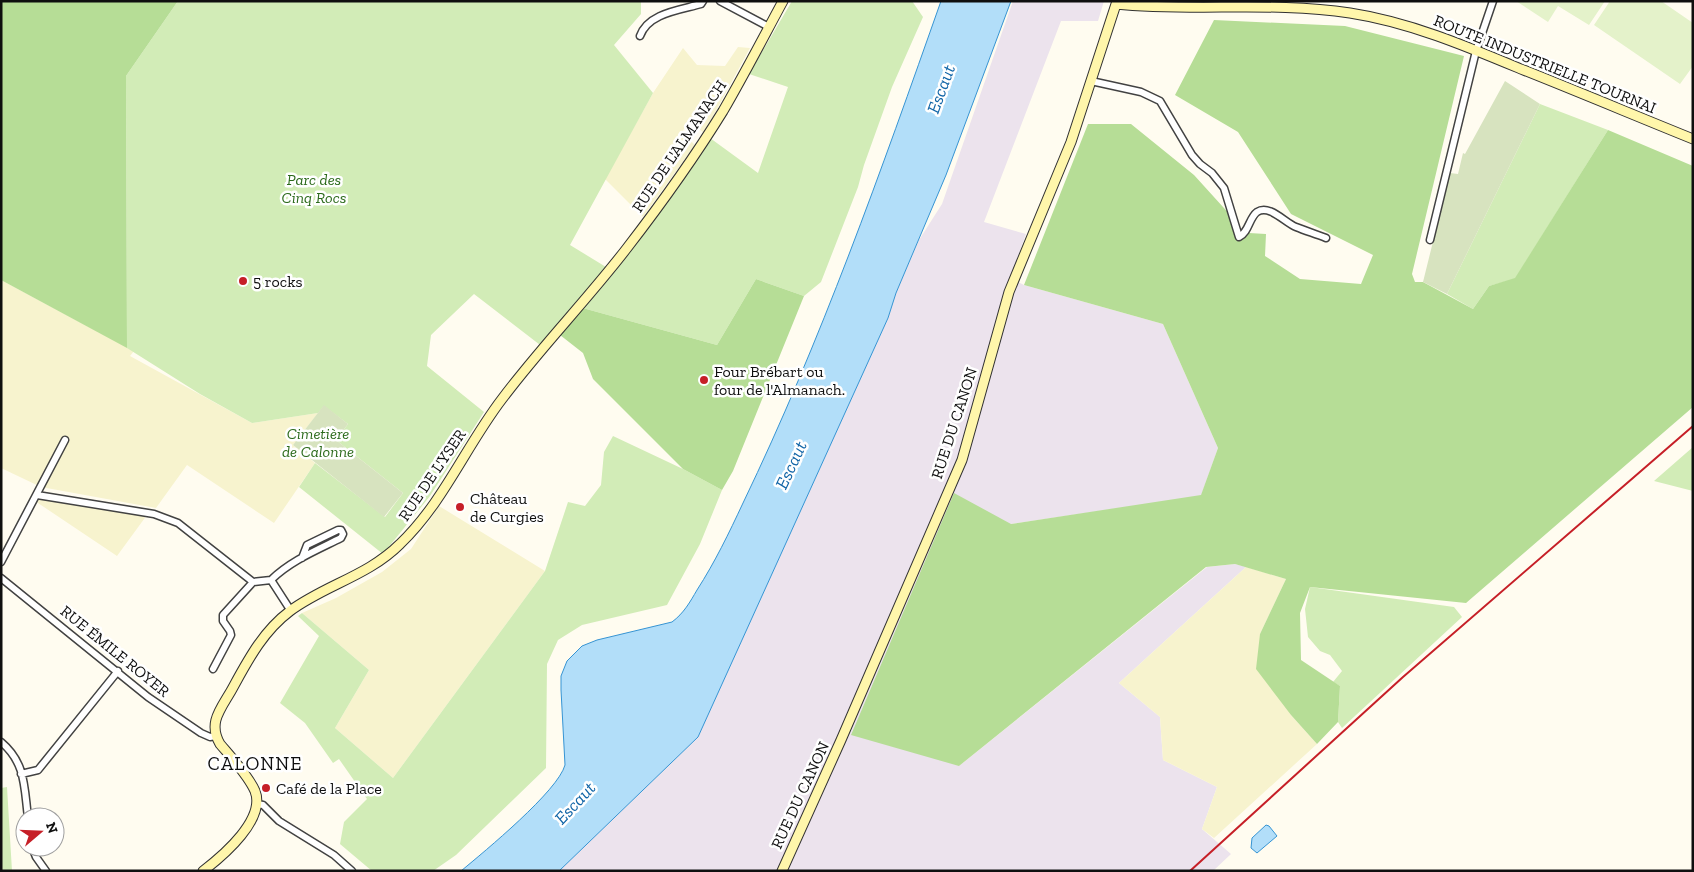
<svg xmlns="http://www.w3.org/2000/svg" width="1694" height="872" font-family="'Zilla Slab',serif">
<rect width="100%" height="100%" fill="#fffcf0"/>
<path fill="#ece3ed" d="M1013,1H1104L1098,21H1061L984,222L1026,234L1010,278L1024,285L1163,324L1218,448L1201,496L1011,524L959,766L1207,567L1235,564L1246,567L1119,683L1160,717L1163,760L1217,787L1202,829L1231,854L1213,871H559L698,737L888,318L896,293L919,240L942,204Z"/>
<path fill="#f7f3ce" d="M738,47L750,48L704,133L688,120L682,133L695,145L643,217L605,179L653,93L683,48L697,65L725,66Z
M1,280L134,351L130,356L252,423L318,413L293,445L315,463L274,523L187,465L156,508L41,487L1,468Z
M43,498L147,515L117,556L35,501Z
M439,506L545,571L393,778L335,728L369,670L302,613L336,598L382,572L411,549Z
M1246,567L1286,579L1260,634L1291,715L1317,744L1214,838L1202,829L1217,787L1163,760L1160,717L1119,683Z"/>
<path fill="#d2ecb7" d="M178,1H641V14L614,45L653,93L570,245L606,267L544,348L474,294L431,335L427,366L484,412L430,496L383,554L299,487L315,463L385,517L403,493L336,440L348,424L324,406L318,413L252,423L200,394L127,348L126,76Z
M792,1H912L923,17L892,87L864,165L858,187L821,282L804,296L756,279L717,345L579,307L710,138L758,173L788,87L749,74Z
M1540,104L1608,130L1515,279L1489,286L1473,309L1447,294Z
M613,436L683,469L722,490L700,544L667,605L582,625L558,640L547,664L546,768L456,855L433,871H372L340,844L344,822L367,799L339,759L333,763L305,723L280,703L319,636L298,616L302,613L369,670L335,728L393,778L545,571L568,502L585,506L601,485L604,452Z
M1693,447V491L1654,481Z
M1310,587L1454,607L1462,617L1342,728L1338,722L1340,686L1333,682L1342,671L1330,655L1320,651L1308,637L1305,609Z
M7,787L12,871H1V788Z"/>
<path fill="#b6dd96" d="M1,1H178L126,76L127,348L1,280Z
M1214,20L1345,26L1464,56L1412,274L1415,282H1423L1473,309L1489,286L1515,278L1608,130L1693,166V407L1466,603L1310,587L1300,613L1301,660L1340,686L1338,722L1317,744L1291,715L1256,669L1260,634L1286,579L1235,564L1206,567L959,766L851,735L954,493L1011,524L1201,495L1218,448L1163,324L1024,285L1088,124H1131L1194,175L1233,218L1239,236L1249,233L1266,234L1265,256L1300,279L1361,284L1373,255L1291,214L1238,132L1175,95Z
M756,279L804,296L733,471L722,490L683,469L593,379L583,353L560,335L579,307L717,345Z"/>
<path fill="#d7e3bf" d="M1505,81L1540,104L1447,294L1423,282L1450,173L1458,174L1463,153L1465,154Z
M324,405L348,424L336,440L403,493L384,517L293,445Z"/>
<path fill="#e4f2ca" d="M1516,1H1605L1589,25L1558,6L1548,22Z
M1610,1H1661L1693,23V66L1680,84L1594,25Z"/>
<path fill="#b2def9" stroke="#3694d3" d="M941,1H1011L946,175L896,293L888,318L698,737L559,871H461C485,851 558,791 565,765L561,690V676L567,661L582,646L597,640L672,622C684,613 690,602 697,590C715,562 729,533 743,503C821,341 881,171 941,1Z
M1266,825L1269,826L1277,836L1257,853L1251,848L1252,838Z"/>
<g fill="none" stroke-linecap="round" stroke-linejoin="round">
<defs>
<path id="street" d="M720,1L769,27
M640,36C648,13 680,10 701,4L703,1
M1091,81L1141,92L1160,101L1192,155L1200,164L1212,173L1224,188L1239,237C1249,232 1249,218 1257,212C1270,204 1285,223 1296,227C1306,231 1316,234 1326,238
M1430,240L1476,51L1493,1
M37,495L154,514L178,523L253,582L271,580L291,611
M1,562L65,440
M1,578L148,697L201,733L210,737L216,736
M271,580C290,561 317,550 341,538L343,534L341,530H338L307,545L302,558
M213,669L231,635L230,631L223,621V615L253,582
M1,742C26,763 24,787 28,817
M21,774L38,770L118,671
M257,804L263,805L279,821L334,855L352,871
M32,847L36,857L46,871"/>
<path id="secondary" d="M1116,4C1193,12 1272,1 1350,13C1409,22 1466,46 1521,69C1579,92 1636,116 1693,139
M203,871C224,855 266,819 255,791C248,775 231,757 220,744C208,723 220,710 231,691C247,662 262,632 290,611C325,585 368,576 400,544C443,503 466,446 502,399C541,347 587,300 627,248C661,204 694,158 723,111C744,75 763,38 783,1
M782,871L841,740L962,460L1009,292L1071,142L1117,1"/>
</defs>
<use href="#street" stroke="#424242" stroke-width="9"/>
<use href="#secondary" stroke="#313131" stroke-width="11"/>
<use href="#street" stroke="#fff" stroke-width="6"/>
<use href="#secondary" stroke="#fff6ab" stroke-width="9"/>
<path stroke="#c61f27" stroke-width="2" d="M1190,871L1403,677L1693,426"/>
</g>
<g fill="#c61f27" stroke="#fff" stroke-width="2">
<circle cx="243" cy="281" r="5"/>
<circle cx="704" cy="380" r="5"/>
<circle cx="460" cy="507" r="5"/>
<circle cx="266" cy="788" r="5"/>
</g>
<g text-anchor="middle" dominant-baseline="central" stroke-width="5" stroke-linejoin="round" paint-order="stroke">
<g font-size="16" fill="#0f0f0f" stroke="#fff">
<text transform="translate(1545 64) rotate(22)">ROUTE INDUSTRIELLE TOURNAI</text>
<text transform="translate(679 146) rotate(-56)">RUE DE L'ALMANACH</text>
<text transform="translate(954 423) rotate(-72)">RUE DU CANON</text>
<text transform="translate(432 475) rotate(-56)">RUE DE L'YSER</text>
<text transform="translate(115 651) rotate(39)">RUE ÉMILE ROYER</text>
<text transform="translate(800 795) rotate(-65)">RUE DU CANON</text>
</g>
<g font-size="16" font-style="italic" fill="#2b6a1b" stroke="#fff">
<text x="314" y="179">Parc des<tspan x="314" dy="18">Cinq Rocs</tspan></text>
<text x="318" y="433">Cimetière<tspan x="318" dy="18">de Calonne</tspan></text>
</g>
<g font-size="16" fill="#0f0f0f" stroke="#fff" text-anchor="start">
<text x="253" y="281">5 rocks</text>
<text x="714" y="371">Four Brébart ou<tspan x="714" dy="18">four de l'Almanach.</tspan></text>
<text x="470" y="498">Château<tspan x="470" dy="18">de Curgies</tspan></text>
<text x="276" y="788">Café de la Place</text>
</g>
<g font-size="18" font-style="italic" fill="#1165a7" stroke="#fff">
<text transform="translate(941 89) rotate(-70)">Escaut</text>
<text transform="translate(791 465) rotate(-65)">Escaut</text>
<text transform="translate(575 803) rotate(-47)">Escaut</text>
</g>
<g font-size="19" letter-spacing="1" fill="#0f0f0f" stroke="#fff">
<text x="255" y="763">CALONNE</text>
</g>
</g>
<rect width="1694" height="872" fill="none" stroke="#0f0f0f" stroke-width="5"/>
<g transform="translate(40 832) rotate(71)"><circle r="24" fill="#ffffff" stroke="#9f9f9f"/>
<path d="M0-4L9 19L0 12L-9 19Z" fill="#c61f27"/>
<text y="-8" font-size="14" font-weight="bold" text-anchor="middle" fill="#0f0f0f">N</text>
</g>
</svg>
